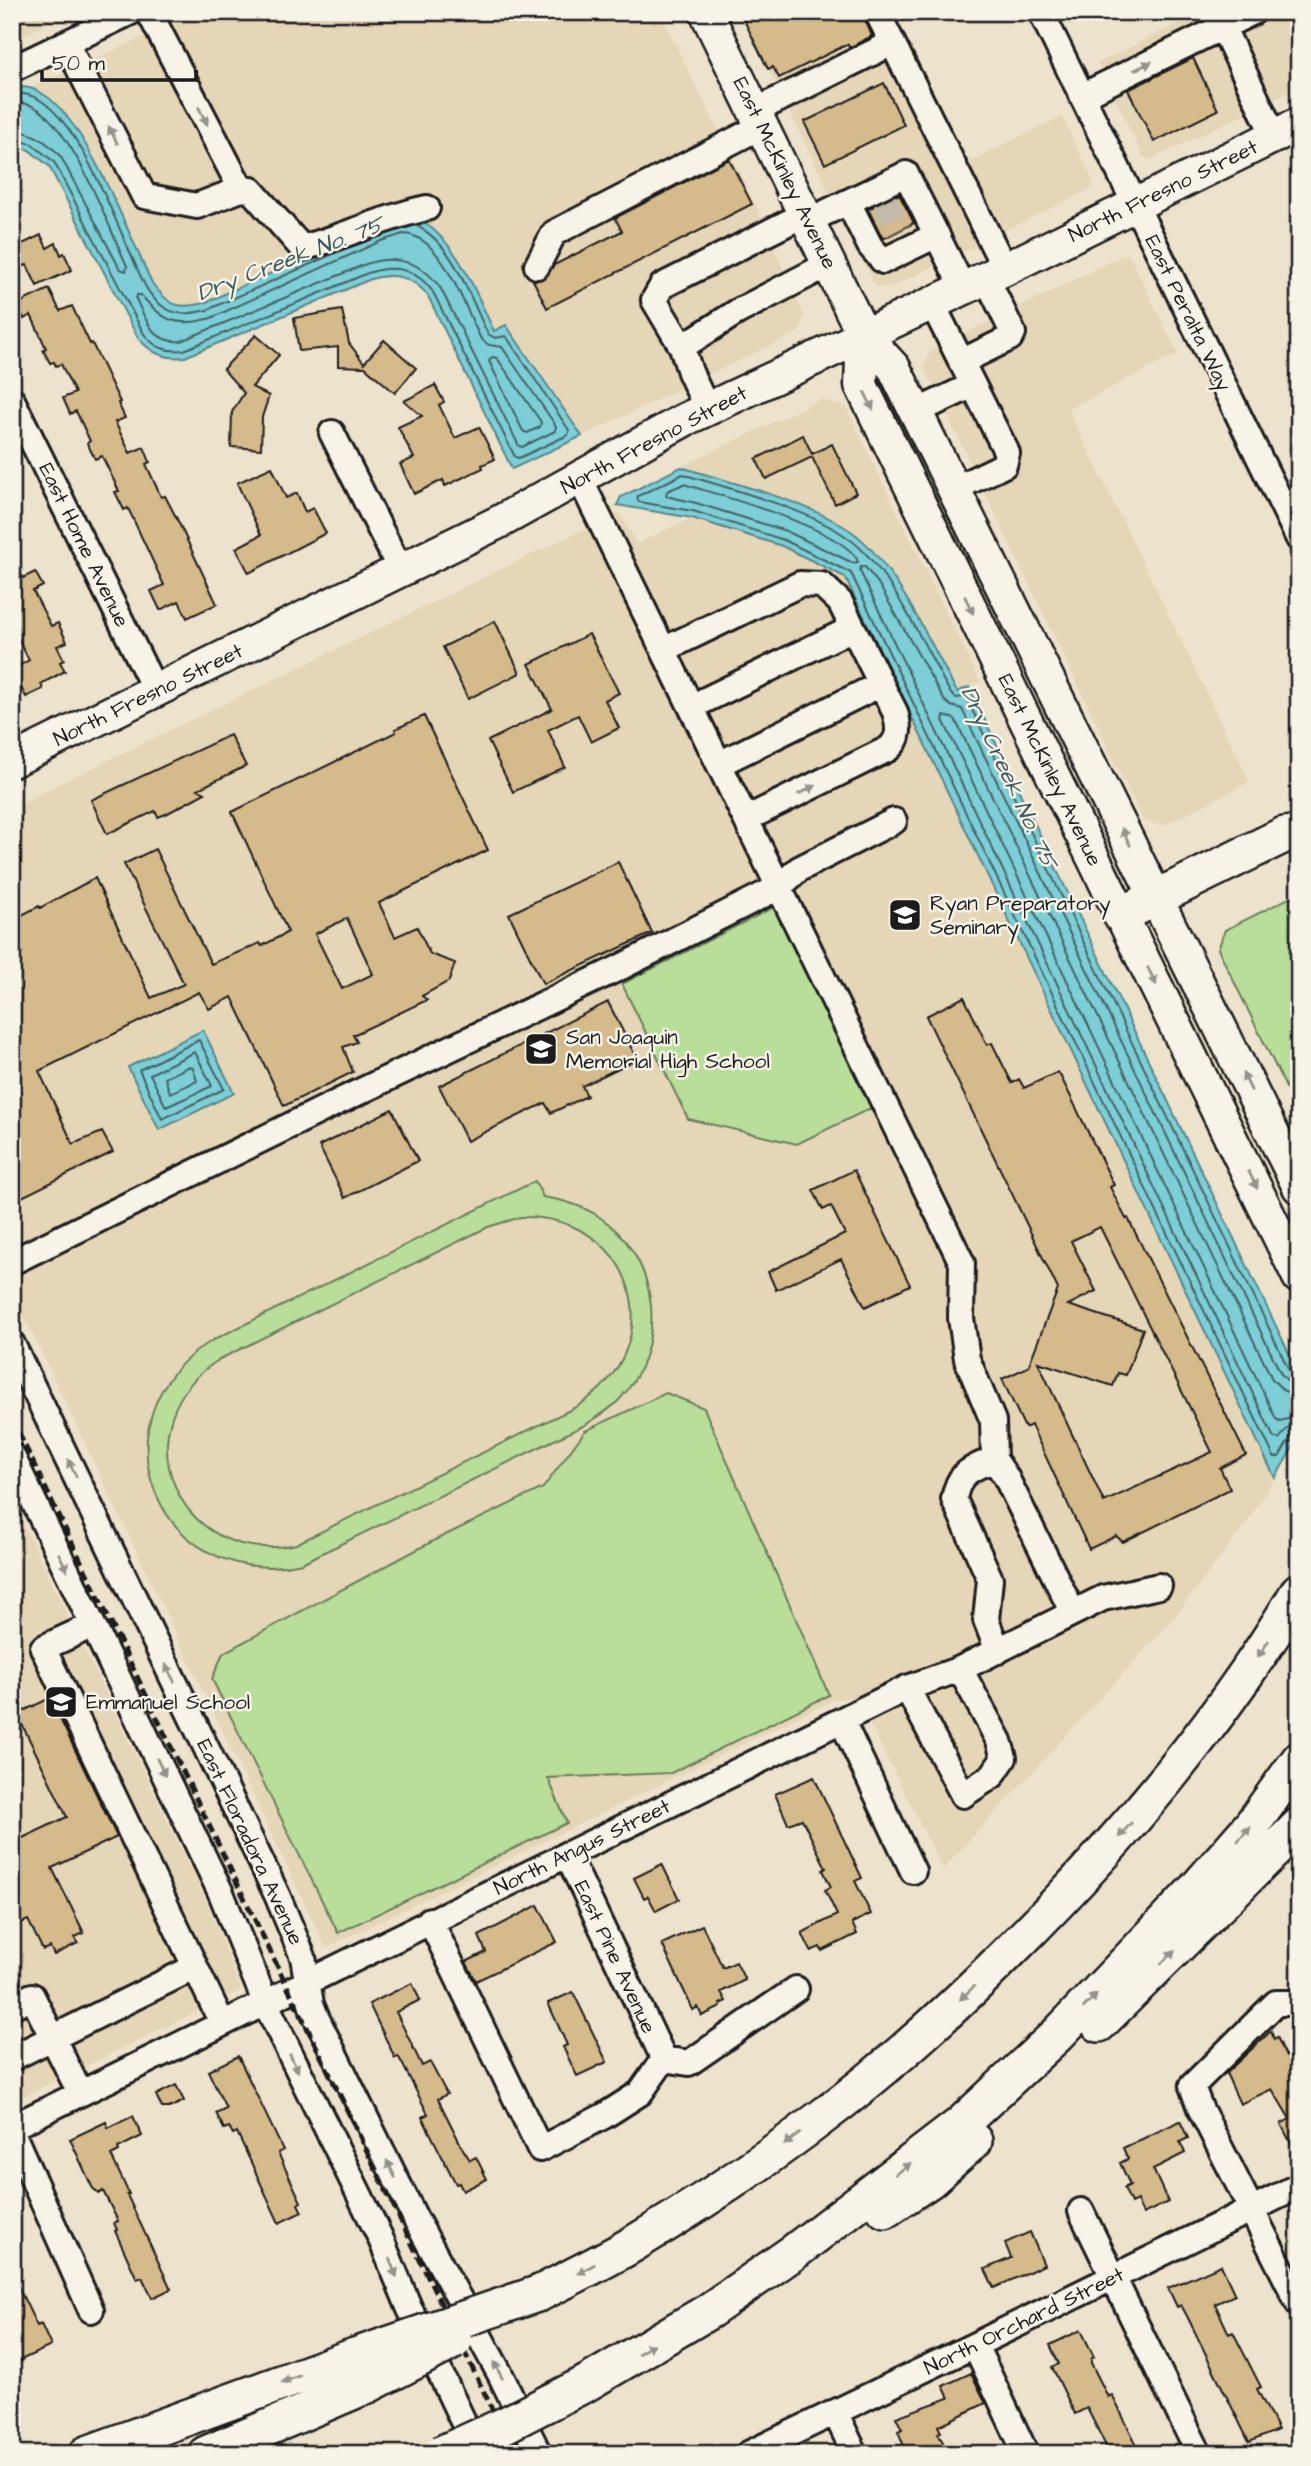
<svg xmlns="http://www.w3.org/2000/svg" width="1311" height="2466" font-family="'Architects Daughter',sans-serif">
<rect width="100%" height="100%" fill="#ede2cc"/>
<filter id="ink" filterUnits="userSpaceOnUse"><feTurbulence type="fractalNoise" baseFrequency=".0143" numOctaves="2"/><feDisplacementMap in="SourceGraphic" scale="14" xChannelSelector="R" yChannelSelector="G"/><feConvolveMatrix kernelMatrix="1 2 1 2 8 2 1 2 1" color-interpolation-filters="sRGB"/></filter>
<g filter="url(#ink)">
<path fill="#e6d6b8" d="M12,12H71L12,41Z
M199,12H659L755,204L804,316L799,332L582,436L506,325L495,331L453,248L375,227L204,303L179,307L164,299L152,283L98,167L73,122L44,94L30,88Z
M740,12H864L978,245L889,288L876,287Z
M1201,12H1204L1252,110L1150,160L1144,158L1098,63Z
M1225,12H1299V87L1268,102Z
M1062,116L1094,183L1092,188L994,236L960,166Z
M1128,253L1178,354L1068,409L1250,782L1162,826L1143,820L924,367L928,355L932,350Z
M821,399L846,407L980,682L957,692L924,631L810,509L681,467Z
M619,512L637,544L691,518L782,546L845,576L1275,1478L1245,1525L1169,1624L943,1869L861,1706L853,1700L843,1698L833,1700L326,1948L12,1291V807Z
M12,1501L207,1902L241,1990L12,2102Z"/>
<path fill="#b8de9a" stroke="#6a7d5b" stroke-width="2" fill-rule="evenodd" d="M1299,893V1114L1218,949L1225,930Z
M778,905L871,1108L797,1144L688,1119L622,984Z
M535,1181L543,1197C563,1200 581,1205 598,1216C660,1256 669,1346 620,1399C610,1410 598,1417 585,1425L302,1563C156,1595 86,1415 213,1340ZM521,1217C636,1215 675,1347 576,1407L296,1544C176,1571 116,1420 222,1358L488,1227Z
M666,1393L704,1408L829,1695L671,1773L548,1778L567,1823L338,1933L212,1679L223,1653L435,1540L543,1488L585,1431Z"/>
<path fill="#7dced6" stroke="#56878c" stroke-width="2" d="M12,87C23,86 34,88 43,94C85,118 130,237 152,283C169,305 176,310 204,303L375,227L417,218C459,242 474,290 494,331L506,325L582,436L512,469L428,296C413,276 394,272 371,279L185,357C165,359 152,354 138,338L49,166L29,150L12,145Z
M681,467C735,484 805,500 851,531C893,560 932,646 957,692L969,687L1299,1374V1437L1275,1478L845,577L782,546L692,518L617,505L621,497Z
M203,1030L234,1093L159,1130L128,1067Z"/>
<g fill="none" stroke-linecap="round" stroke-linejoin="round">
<path stroke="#436366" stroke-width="2" d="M12,93C23,93 34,95 43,102C83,131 112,214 133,259C140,275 147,295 161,305C175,317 190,314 207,310L340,251
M12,102C22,102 30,104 38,109C76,136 107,223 127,266L126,271L120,269L61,157C48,142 32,131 12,130
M12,138L32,144L54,162L144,334C155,348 166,352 184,350L368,273C394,264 417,269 433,292L515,457L519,458L568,435L569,430L506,336L495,338L488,334C469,297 455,244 415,225
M403,234C442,234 465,309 481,339L489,345L502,347L556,426L555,431L522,447L519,446L441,289C423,262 396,254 366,264L181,341C153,344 146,320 136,299L137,295H141C163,321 176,328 211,318L381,241Z
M492,357L497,358L541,422L540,427L527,433L523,431L489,361Z
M684,484C718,495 848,530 858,562L853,563L786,531L696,503L666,496L667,491Z
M199,1040L224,1089L162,1119L139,1070Z
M195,1052L212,1086L166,1107L150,1074Z
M190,1066L193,1068L197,1081L170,1093L165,1078Z
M1299,1375L1293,1374L1289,1370L967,699L964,697L956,698L951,694C926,650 889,566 848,538C807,508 732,490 683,474L638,496L637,499L639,502L693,511L784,540L851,573L1274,1457H1279L1291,1437L1299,1435
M1299,1383L1289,1382L1281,1374L962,709L951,706L944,700L878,583L865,567L861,566L860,571L1274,1438L1279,1439L1287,1429L1299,1426
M1299,1394L1284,1391L1272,1379L955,719L944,716L943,720L1276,1419L1280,1421L1299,1416"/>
</g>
<path fill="#d5ba8b" stroke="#1c1c1c" stroke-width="2" fill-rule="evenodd" d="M740,12H862L872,36L849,48L848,44L779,78L773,67L768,69Z
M1193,58L1218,110L1154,142L1128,90Z
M884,83L904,125L825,164L804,122Z
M729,159L752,204L547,308L533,280L544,279L554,265L622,231L615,218Z
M899,194L914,223L883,239L868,209Z
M41,235L47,248L56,243L61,255L64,253L72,270L37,286L27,265L24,266L21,262L17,264L12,255V249Z
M49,289L60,311L72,306L90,344L92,343L120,402L118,403L125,418L115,422L130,453L144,447L150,462L146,464L161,497L165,496L177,519L217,604L187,618L179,601L160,610L151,591L164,585L128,508L124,510L115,492L119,491L102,456L95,459L87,443L90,441L76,411L70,414L63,398L75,393L61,364L56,366L54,362L50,363L43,350L46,348L31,315L24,319L17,304Z
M342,310L349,343L364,363L384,340L416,368L395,393L365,367L338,366V347L299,351L294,318Z
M256,335L279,355L252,387L269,396L262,417L261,449L231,447L232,412L244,393L223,369Z
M435,385L444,402L439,405L455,438L479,427L495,459L482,465L483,468L445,486L443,480L414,494L400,464L414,458L398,427L422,416L404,401Z
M803,435L812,454L832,444L856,493L835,504L812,457L766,479L756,459Z
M272,467L286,498L297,493L305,512L313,508L326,533L249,573L236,548L261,535L237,483Z
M12,556L23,578L35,572L43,586L33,591L51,626L58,623L67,642L57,646L64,660L60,662L65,671L41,684L43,689L26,697L12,670L29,660L12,627Z
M495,621L520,673L468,699L443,647Z
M589,634L619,693L605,700L619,728L591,742L578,715L548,730L565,767L513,792L488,741L552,709L529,664Z
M424,716L488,850L379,903L395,937L417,927L430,954L455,963L449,981L422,996L427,1000L353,1035L357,1042L343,1047L353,1072L284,1106L232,997L209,1009L199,992L39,1071L73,1144L102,1132L113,1152L12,1202V1091L22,1086L12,1065V920L39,906L40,908L95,878L151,998L184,984L124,864L155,849L211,964L260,943L262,946L288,932L232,812L396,732L395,729ZM347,918L373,974L342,989L315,934Z
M230,735L246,766L198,789L205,793L166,814L158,817L155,811L107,834L91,800Z
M618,862L652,933L543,984L509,914Z
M964,997L987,1045L992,1043L1012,1083L1019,1079L1024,1088L1058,1072L1061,1077L1114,1185L1110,1187L1126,1219L1128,1218L1246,1455L1220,1468L1230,1489L1123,1542L1116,1536L1089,1549L1031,1425L1025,1428L1002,1379L1028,1367L1058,1289L926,1016ZM1100,1227L1212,1452L1104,1502L1038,1362L1113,1386L1118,1373L1126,1375L1143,1329L1068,1305L1096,1291L1071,1241Z
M608,1002L637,1059L582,1086L587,1096L551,1113L545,1103L467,1141L439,1086Z
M392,1109L418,1161L345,1198L319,1146Z
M854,1170L910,1285L865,1307L841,1259L776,1290L768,1272L845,1234L831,1206L823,1210L813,1190Z
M50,1698L117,1837L52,1868L84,1933L75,1937L78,1943L54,1955L50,1947L43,1950L28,1920L19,1924L12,1911V1843L67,1817L17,1714Z
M814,1777L862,1878L855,1881L871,1914L852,1923L857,1934L822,1951L820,1947L811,1951L802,1933L837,1915L825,1890L831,1887L823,1870L826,1868L802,1819L788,1824L775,1794Z
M662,1864L679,1899L656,1911L648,1896L644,1898L634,1878Z
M538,1905L557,1942L476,1981L466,1962L486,1952L479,1936Z
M702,1925L723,1968L736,1962L745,1980L721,1992L726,2001L720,2004L721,2007L702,2016L698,2007L693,2010L662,1944Z
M412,1983L420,2000L396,2012L422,2066L430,2062L447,2094L438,2099L463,2149L470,2160L476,2157L487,2179L463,2191L459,2183L456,2184L422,2117L428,2114L402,2063L398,2056L395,2058L369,2004Z
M573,1992L607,2062L577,2076L563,2047L567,2045L548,2003Z
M1271,2031L1274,2039L1277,2037L1286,2056L1292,2053L1299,2067V2159L1281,2124L1290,2119L1272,2089L1240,2104L1226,2073Z
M238,2056L283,2150L278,2153L301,2202L298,2204L302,2212L279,2223L237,2132L233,2134L229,2127L224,2129L216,2113L226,2108L208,2071Z
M176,2085L184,2101L169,2108H162L156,2095Z
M133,2116L142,2136L118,2148L119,2151L111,2155L129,2194L127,2195L171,2289L152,2298L142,2277L137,2279L115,2231L117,2230L114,2223L118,2221L103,2191L98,2194L92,2187L70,2139L106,2122L108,2128Z
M1180,2121L1188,2138L1180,2142L1185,2153L1153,2169L1168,2202L1143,2214L1137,2200L1131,2203L1124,2188L1130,2185L1120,2163L1128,2159L1123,2148Z
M1030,2232L1044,2265L994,2288L985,2269L1011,2258L1005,2243Z
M1221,2265L1235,2295L1215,2304L1229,2334L1233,2332L1261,2387L1257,2389L1278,2430L1249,2442L1187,2316L1181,2305L1177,2307L1168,2288Z
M12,2274L37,2326L41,2324L51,2346L12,2364Z
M1081,2330L1094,2357L1091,2359V2363L1108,2397L1112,2395L1137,2445L1120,2454H1110L1087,2408L1075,2414L1052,2367L1059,2364L1050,2345Z
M971,2373L986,2403L938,2426L941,2432L938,2433L949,2454H907L898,2431L902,2429L896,2417L949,2398L943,2386Z"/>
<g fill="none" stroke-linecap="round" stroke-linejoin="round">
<path stroke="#c3baa9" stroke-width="24" stroke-dasharray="24 12" stroke-linecap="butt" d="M883,198L899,231"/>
<defs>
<path id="minor" d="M149,12L241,189
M877,12L1005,269
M1041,12L1299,539
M1216,13L1274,136
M66,43L144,196L197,206L241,189L251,190L302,248C344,237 384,217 427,208
M12,69L131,12
M1082,96L1253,12
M755,111L892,43
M848,202L870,246L883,261L937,235
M808,221L906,174L963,288
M537,266L554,233L762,126
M932,303L1007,453L1004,465L954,489
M682,347L654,300L662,286L805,214
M961,362L1010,338L1013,333L986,277
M12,400L155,690
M707,409L690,372L682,347L737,312L829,264
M916,412L973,385
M332,433L401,571
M580,479L962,1263L961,1318L967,1359L993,1421L994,1459C970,1470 959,1471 954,1499L990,1579L986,1620L998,1651
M663,650L800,584L822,585L840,602L895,712C899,726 901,739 888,749L746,819
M691,707L853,628
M719,764L881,684
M12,1262L338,1102L621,967L779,887L799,869L894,821
M12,1344L277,1895L303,1957L311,2004L317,2019L415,2218L500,2374L539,2454
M12,1456L221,1893L265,2002L380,2237L409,2307L478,2453
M994,1459L1006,1477L1073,1613
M93,1625L43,1648L222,2023
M907,1688L963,1795L992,1776L1004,1758L999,1741L960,1669
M842,1721L913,1871
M567,1854L664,2059
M430,1920L540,2149L604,2116L640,2093L664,2059
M1299,2003H1276L1192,2086L1200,2108L1299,2304
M12,2006L32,1996L80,2093
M12,2058L195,1967
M664,2059L689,2063L796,1989
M12,2127L907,1688L960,1669L1103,1598L1159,1586
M12,2132L91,2310
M1081,2211L1199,2454
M975,2345L1026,2454
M835,2412L855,2454
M748,2454L975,2345L1299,2186"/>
<path id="major" d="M706,12L863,334L894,368L1299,1187
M863,334L861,385L1299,1277
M12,761L501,521L684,420L1005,269L1299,124"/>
<path id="highway" d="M1121,915L1284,835L1299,833
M1099,2024L1299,1826
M885,2210L930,2180L974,2141
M540,2293C571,2277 603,2262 633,2244C698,2205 762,2163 822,2117C888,2068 950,2011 1008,1953C1118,1844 1220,1725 1299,1591
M587,2383L709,2311L794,2252L960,2125L1058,2034L1196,1889L1251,1826L1299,1760
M87,2454L355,2356
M206,2454L368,2385"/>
</defs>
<use href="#minor" stroke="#1c1c1c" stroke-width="30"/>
<use href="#major" stroke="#1c1c1c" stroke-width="37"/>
<use href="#highway" stroke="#1c1c1c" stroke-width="40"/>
<use href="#minor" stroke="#f7f3e8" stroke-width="24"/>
<use href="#major" stroke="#f7f3e8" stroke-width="32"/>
<use href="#highway" stroke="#f7f3e8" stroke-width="35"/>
<path stroke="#1c1c1c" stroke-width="5" stroke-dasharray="10 5" stroke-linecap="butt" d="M12,1419L514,2454"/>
<defs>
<path id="highway-bridge" d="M355,2356L540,2293
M368,2385L454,2341
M441,2454L505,2425L587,2383"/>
</defs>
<use href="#highway-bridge" stroke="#1c1c1c" stroke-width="40" stroke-linecap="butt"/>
<use href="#highway-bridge" stroke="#f7f3e8" stroke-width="35"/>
</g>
<defs><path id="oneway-solid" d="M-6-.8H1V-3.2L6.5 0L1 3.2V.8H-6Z" transform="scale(1.75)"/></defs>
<g fill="#94928c">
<use href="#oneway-solid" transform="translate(1143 66) rotate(-26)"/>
<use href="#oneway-solid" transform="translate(203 116) rotate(63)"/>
<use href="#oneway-solid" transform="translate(113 135) rotate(-117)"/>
<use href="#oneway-solid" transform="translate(869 401) rotate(64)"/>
<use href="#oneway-solid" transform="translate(969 605) rotate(64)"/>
<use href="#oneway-solid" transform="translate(807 790) rotate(-26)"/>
<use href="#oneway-solid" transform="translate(1126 837) rotate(-116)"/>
<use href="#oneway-solid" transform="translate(1152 976) rotate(64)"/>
<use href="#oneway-solid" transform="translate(1247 1082) rotate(-116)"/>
<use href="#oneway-solid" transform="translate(1253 1180) rotate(64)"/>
<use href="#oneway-solid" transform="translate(72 1468) rotate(-116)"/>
<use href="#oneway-solid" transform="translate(63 1562) rotate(64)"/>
<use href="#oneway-solid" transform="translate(1263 1649) rotate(124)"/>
<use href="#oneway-solid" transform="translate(170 1673) rotate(-116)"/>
<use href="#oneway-solid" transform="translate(161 1767) rotate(64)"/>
<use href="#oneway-solid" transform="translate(1125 1830) rotate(131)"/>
<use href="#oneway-solid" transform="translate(1244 1834) rotate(-49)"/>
<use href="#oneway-solid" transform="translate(1168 1957) rotate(-44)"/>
<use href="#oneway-solid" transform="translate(967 1993) rotate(137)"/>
<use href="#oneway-solid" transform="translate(1090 2001) rotate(-46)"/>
<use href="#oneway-solid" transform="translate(294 2063) rotate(64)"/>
<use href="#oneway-solid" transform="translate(792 2139) rotate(144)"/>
<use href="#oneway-solid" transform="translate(391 2169) rotate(-116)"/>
<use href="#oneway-solid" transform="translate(903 2169) rotate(-38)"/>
<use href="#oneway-solid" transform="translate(393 2268) rotate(68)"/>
<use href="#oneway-solid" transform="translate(586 2269) rotate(152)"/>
<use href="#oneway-solid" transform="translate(646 2349) rotate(-31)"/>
<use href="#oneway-solid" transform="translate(498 2370) rotate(-117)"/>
<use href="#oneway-solid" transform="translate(291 2379) rotate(160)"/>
</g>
</g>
<defs>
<symbol id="school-square" viewBox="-11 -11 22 22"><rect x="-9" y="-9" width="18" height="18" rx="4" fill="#1c1c1c" stroke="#f7f3e8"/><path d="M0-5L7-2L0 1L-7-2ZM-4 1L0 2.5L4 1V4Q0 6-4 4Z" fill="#fff"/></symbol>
</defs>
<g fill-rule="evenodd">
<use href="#school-square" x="886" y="896" width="38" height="38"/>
<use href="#school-square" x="522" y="1030" width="38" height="38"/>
<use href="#school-square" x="42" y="1683" width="38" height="38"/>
</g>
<g text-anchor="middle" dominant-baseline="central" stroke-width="5" stroke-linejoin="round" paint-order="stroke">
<g font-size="21" fill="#1c1c1c" stroke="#f7f3e8">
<text transform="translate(785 173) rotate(64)">East McKinley Avenue</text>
<text transform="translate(1163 191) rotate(-26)">North Fresno Street</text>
<text transform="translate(1188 313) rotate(64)">East Peralta Way</text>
<text transform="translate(654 440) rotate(-28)">North Fresno Street</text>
<text transform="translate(84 545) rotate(64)">East Home Avenue</text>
<text transform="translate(148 695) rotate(-26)">North Fresno Street</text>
<text transform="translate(1050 770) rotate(64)">East McKinley Avenue</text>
<text transform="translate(250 1842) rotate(65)">East Floradora Avenue</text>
<text transform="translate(582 1847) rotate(-26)">North Angus Street</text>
<text transform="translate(615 1957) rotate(65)">East Pine Avenue</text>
<text transform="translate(1024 2321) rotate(-26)">North Orchard Street</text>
</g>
<g font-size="21" fill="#1c1c1c" stroke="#f7f3e8" text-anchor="start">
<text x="930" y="903">Ryan Preparatory<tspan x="930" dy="24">Seminary</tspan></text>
<text x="566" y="1037">San Joaquin<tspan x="566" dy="24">Memorial High School</tspan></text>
<text x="86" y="1702">Emmanuel School</text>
</g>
<g font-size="23" font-style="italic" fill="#3e5a5d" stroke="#f7f3e8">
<text transform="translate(290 259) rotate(-21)">Dry Creek No. 75</text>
<text transform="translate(1009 777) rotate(65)">Dry Creek No. 75</text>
</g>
</g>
<rect width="1311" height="2466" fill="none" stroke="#f7f3e8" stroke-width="42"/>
<rect x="21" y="21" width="1269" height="2424" fill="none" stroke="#1c1c1c" stroke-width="2.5" filter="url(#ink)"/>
<path d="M42 70v10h154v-10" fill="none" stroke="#1c1c1c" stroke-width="3.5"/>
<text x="52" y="70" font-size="21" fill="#1c1c1c" stroke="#f7f3e8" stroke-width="5" paint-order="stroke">50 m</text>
</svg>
